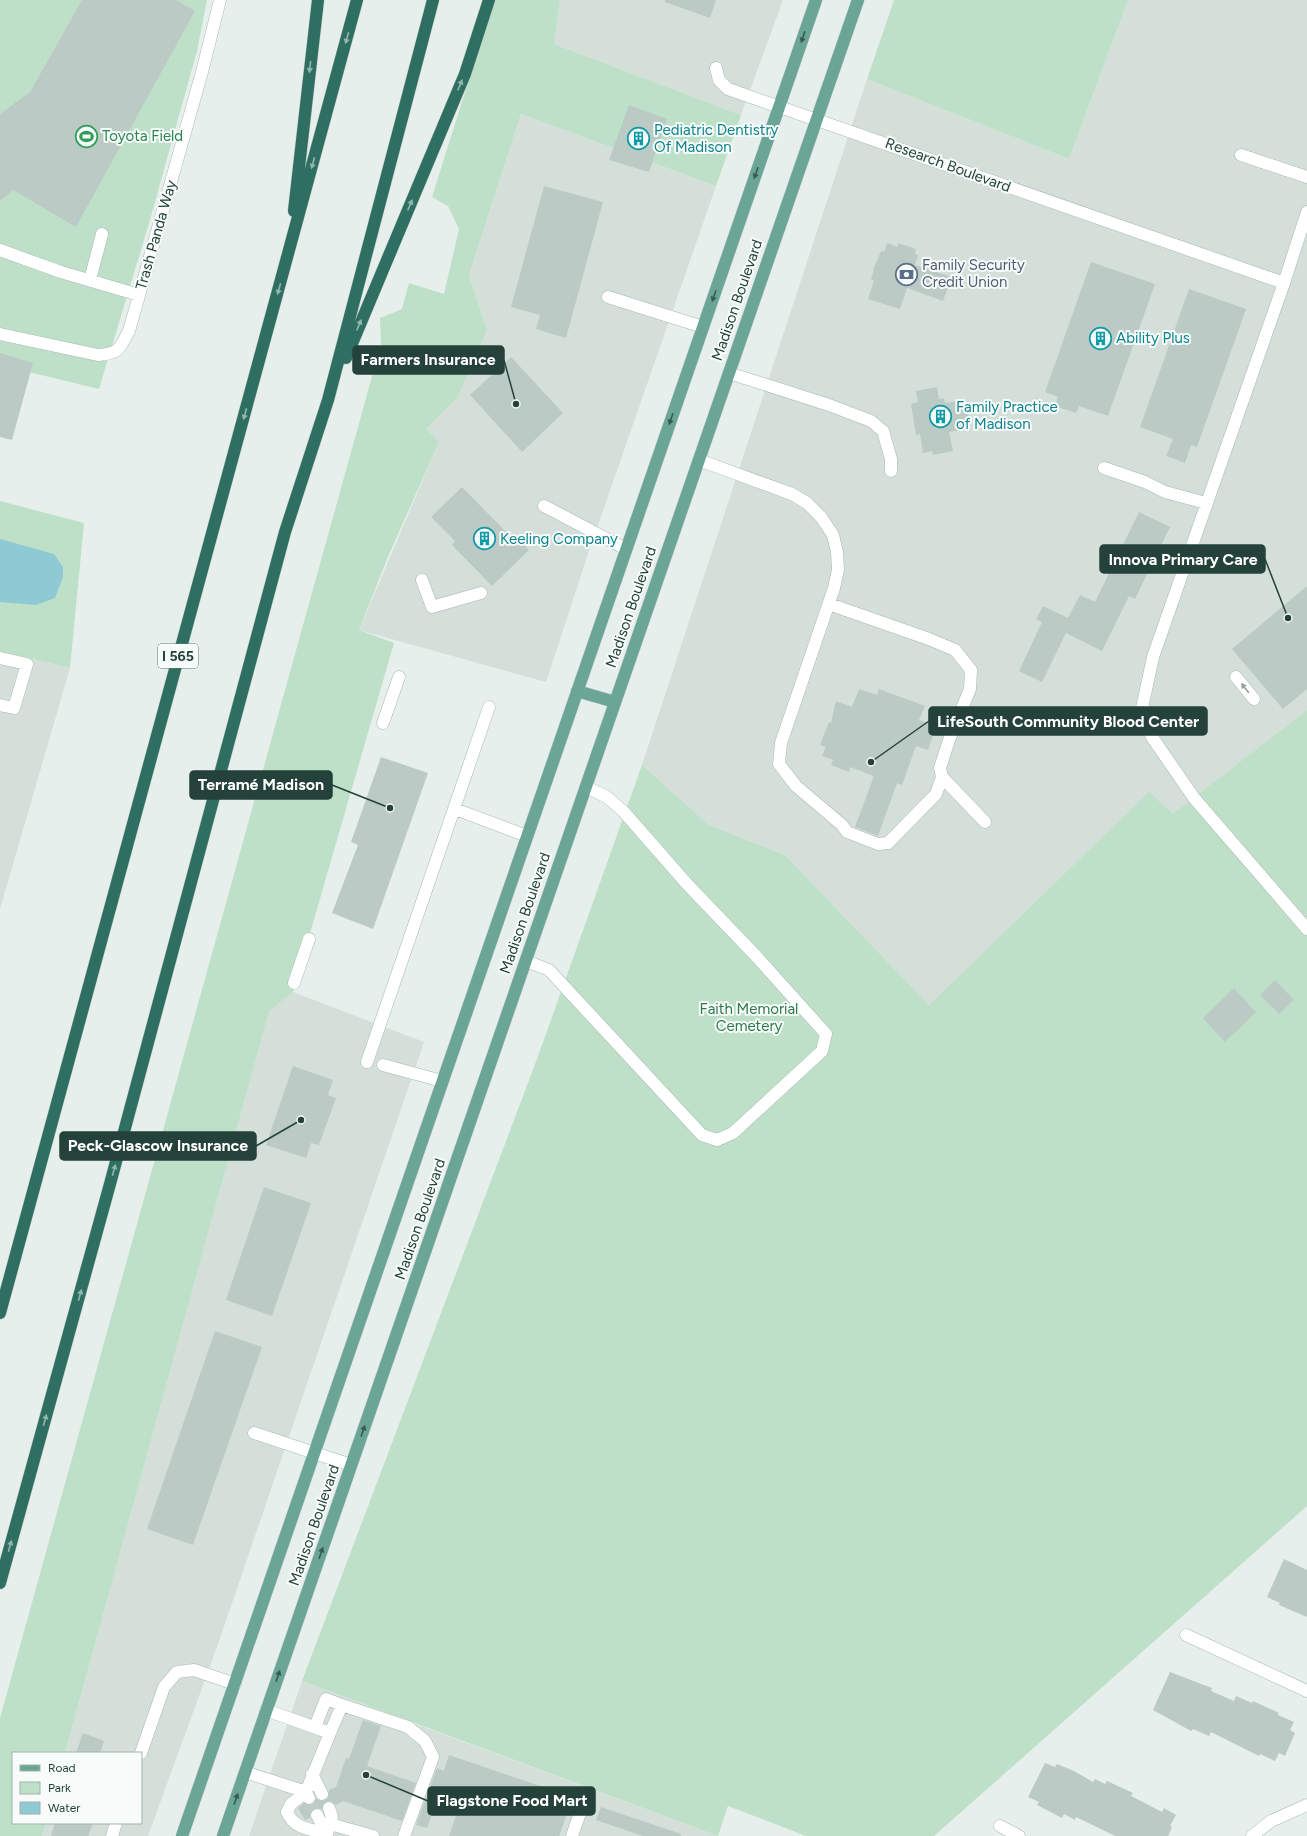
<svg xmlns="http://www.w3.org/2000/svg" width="1307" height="1836" font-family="Figtree,sans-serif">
<rect width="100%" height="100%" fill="#e6efeb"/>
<path fill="#d4dfda" d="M560,0H783L741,115L554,44Z
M1128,0H1307V710L1173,815L1149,793L929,1005L785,855L709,825L642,765L867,79L1069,159Z
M521,114L716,186L589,551L546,682L359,630L439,442L427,429L458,397L487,330L469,275Z
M0,651L70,668L0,909Z
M293,992L424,1042L217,1647L148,1836H42L46,1823H141V1753H65L269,1010Z
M302,1681L445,1735L718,1836H249Z"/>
<path fill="#bfe0c8" d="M0,0H207L197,51L150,220L99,389L0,365Z
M494,0H560L554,44L741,115L716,186L521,114L469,275L487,330L458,397L427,429L439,442L387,559L359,630L394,643L293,992L269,1011L65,1753H13V1823H46L42,1836H0V1718L381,344L380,318L402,309L409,283L444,294L459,229L448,206L432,197Z
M894,0H1128L1069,159L867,79Z
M0,501L84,523L70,668L0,651Z
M1307,710V1506L934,1836H806L728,1806L718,1836L302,1681L537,1059L642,765L709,825L785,855L929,1005L1149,792L1173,814Z"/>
<path fill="#8ec9d4" d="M0,539L54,554L63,567V577L55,598L36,605L0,602Z"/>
<path fill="#bbcac4" d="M82,0H176L195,11L76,227L13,190L0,201V114L30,92Z
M665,0H716L710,18L665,2Z
M629,105L667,119L649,172L609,160Z
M544,186L603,202L566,338L536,329L540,315L511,307Z
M887,243L897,247L898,243L916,249L915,254L918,255L915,265L952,277L943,301L907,288L900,309L868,299L874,281L871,279L874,270H873L881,251L884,252Z
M1091,262L1155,284L1108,416L1079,406L1076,413L1055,406L1058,397L1045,392Z
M1189,289L1246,309L1197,447L1191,445L1185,463L1166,456L1173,439L1140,427Z
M0,353L33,363L12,440L0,437Z
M511,357L563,413L522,452L470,395Z
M937,387L939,399L944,398L945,403L966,400L970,428L949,432L953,451L933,455L932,451L923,453L920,434L916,435L911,404L918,402L916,391Z
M462,487L510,536L513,534L529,550L492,586L452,545L455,541L431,517Z
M1139,512L1170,527L1135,599L1129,596L1102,651L1066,633L1042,682L1019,671L1042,622L1036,619L1043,606L1068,618L1080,595L1095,602Z
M1307,586V689L1283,709L1232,649Z
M859,689L877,695L879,689L925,706L919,720L936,726L928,750L916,746L902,785L897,783L878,836L855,827L874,776L850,767L849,772L831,765L833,760L822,756L826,747L820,745L829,722L831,723L836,701L852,707Z
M381,757L428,773L373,929L332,913L358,845L351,842Z
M1275,980L1294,1000L1279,1014L1260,995Z
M1234,988L1256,1012L1225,1042L1203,1018Z
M293,1066L333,1080L328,1095L336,1098L319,1145L311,1143L306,1158L266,1145Z
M264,1187L311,1203L272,1316L226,1300Z
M215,1331L262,1347L193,1545L147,1529Z
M1284,1559L1307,1570V1617L1279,1605L1280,1603L1267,1597Z
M1170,1672L1212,1688L1211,1691L1234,1701L1236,1696L1252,1703L1253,1701L1279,1713L1278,1715L1294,1722L1290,1730L1295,1733L1285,1756L1279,1753L1275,1761L1260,1754L1259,1756L1211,1732L1209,1736L1193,1729L1191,1731L1153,1710Z
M363,1720L381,1726L367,1766L416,1783L402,1821L343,1801L336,1805L330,1801L324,1803L322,1809L318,1808L313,1809L310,1811V1818L305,1820L298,1808L304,1803L308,1805H312L316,1799L322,1801L328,1798L329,1790L336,1787L346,1758L349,1759Z
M83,1733L104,1741L100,1753H76Z
M449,1755L573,1797L559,1836H449L459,1807L437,1799L427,1828L416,1825L437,1768L444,1771Z
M1045,1763L1055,1767L1057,1764L1074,1771L1093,1782L1095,1779L1105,1784L1107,1781L1133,1793L1131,1796L1162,1812L1164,1808L1176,1815L1170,1826L1172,1827L1168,1836H1115L1076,1817L1075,1820L1064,1814L1062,1818L1037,1805L1039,1802L1028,1797Z
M601,1807L681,1834V1836H643L596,1820Z
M55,1823H93L88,1836H51Z"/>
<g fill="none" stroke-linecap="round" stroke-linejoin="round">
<path stroke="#bfccc8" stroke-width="12" stroke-dasharray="12 6" stroke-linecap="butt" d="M309,1800L317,1815"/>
<defs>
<path id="minor" d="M716,68L719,80L728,89L1284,283
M1241,155L1307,177
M1307,212L1284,283L1153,657L1142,708L1152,737L1194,798L1307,929
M0,250L61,272L139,295
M90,280L102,234
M608,297L703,327
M0,334L98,355C120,353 119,349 129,331L202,72L220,0
M729,373L829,405L871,421L883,431L891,459V471
M699,460L792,494L807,503L821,517L833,535L837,552L838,570L834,588L781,743L779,764L796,786L842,825L847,832L878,844L888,843L936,794L942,777L940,768L949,740L970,689L971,670L955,650L929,639L829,604
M1104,468L1145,482L1165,492L1206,503
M544,506L626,549
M422,580L432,607L481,593
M0,658L27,664L14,708L0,705
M1236,677L1254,699
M383,723L399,677
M942,777L985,822
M455,809L527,836
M526,961L549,970L702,1135L717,1140L733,1133L822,1051L826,1034L756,956L687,884L624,812L607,797L586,787
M294,983L309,939
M367,1062L489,707
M383,1065L442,1081
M254,1433L351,1465
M1186,1635L1307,1691
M266,1710L330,1733L342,1705L408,1727L425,1741L433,1757L404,1836
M315,1727L326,1699L342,1705
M141,1753L164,1687L177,1672L194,1670L235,1684
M245,1772L306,1792L330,1733
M312,1774L322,1794
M309,1798L306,1792L291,1804L287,1812C294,1829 310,1829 327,1834
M329,1808L332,1817L330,1824
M317,1815L327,1834
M1000,1826L1019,1836
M112,1836L116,1823
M326,1836L330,1824L373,1836
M572,1836L581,1810
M1252,1836L1271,1821L1307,1805"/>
<path id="major" d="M577,691L615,702
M182,1836L816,0
M223,1836L858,0"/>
<path id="highway" d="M294,211L318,0
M346,358L465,74L489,0
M0,1313L357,0
M0,1583L110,1184L285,532L328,400L433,0"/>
</defs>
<use href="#minor" stroke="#a8b8b2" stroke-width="13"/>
<use href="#major" stroke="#c2cac8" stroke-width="13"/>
<use href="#highway" stroke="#c2cac8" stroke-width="13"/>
<use href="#minor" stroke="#fff" stroke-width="12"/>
<use href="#major" stroke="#6aa596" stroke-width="12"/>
<use href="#highway" stroke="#2f6f62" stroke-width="12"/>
</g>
<defs><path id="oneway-solid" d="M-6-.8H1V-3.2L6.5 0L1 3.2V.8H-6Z"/></defs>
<g fill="#365b51">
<use href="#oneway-solid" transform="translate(803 37) rotate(109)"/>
<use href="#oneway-solid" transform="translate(756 173) rotate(109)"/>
<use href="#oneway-solid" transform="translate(714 296) rotate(109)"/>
<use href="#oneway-solid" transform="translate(671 419) rotate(109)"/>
<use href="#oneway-solid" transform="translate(363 1431) rotate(-71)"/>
<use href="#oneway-solid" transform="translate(321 1553) rotate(-71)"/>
<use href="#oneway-solid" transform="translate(278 1676) rotate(-71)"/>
<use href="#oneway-solid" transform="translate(236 1799) rotate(-71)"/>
</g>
<g fill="#93b5ae">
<use href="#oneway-solid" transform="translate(347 38) rotate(105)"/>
<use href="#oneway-solid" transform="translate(310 67) rotate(96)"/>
<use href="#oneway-solid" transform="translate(460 85) rotate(-67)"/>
<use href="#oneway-solid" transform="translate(313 163) rotate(105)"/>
<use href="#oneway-solid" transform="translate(410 205) rotate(-67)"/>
<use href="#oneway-solid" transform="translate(279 289) rotate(105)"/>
<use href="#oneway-solid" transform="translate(359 325) rotate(-67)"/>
<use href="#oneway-solid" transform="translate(245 414) rotate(105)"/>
<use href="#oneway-solid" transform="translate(114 1170) rotate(-75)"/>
<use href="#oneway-solid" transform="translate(80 1295) rotate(-75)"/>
<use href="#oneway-solid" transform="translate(45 1420) rotate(-75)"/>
<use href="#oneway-solid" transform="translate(10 1546) rotate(-75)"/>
</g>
<use fill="#92a09c" href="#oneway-solid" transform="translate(1245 688) rotate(-129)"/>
<defs>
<symbol id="stadium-ring" viewBox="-11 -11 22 22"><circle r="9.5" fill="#f7fbf9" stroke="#2e9e5b" stroke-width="1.5"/><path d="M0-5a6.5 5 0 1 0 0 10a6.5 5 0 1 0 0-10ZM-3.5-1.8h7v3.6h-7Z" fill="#2e9e5b"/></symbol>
<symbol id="building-ring" viewBox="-11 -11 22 22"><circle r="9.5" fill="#f7fbf9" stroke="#0f9aa8" stroke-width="1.5"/><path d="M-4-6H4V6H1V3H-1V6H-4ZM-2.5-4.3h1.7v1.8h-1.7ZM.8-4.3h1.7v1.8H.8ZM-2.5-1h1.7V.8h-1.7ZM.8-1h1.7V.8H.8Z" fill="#0f9aa8"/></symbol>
<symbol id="bank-ring" viewBox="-11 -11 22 22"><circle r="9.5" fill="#f7fbf9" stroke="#5c6f8a" stroke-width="1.5"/><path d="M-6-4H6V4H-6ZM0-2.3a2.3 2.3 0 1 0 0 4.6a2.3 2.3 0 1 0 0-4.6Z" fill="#5c6f8a"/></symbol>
</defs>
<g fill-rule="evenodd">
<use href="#stadium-ring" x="74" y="124" width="25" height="25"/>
<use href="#building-ring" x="626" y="126" width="25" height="25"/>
<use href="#bank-ring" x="894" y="262" width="25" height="25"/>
<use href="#building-ring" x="1088" y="326" width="25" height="25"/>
<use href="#building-ring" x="928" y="404" width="25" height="25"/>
<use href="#building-ring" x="472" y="526" width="25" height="25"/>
</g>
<g text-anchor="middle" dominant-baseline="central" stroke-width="4" stroke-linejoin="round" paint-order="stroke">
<rect fill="#f7fbf9" stroke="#637a73" stroke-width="1" x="158" y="644" width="40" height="24" rx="3"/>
<g font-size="14" font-weight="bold" fill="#24423a">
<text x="178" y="656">I 565</text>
</g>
<g font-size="15" fill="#0d838f" stroke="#f7fbf9" text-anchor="start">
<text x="654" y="130">Pediatric Dentistry<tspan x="654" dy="17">Of Madison</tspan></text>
<text x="1116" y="338">Ability Plus</text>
<text x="956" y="407">Family Practice<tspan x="956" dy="17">of Madison</tspan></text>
<text x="500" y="539">Keeling Company</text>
</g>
<g font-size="15" fill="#27864d" stroke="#f7fbf9" text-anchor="start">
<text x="102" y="136">Toyota Field</text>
</g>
<g font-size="15" fill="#24423a" stroke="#f7fbf9">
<text transform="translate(948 165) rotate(20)">Research Boulevard</text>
<text transform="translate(156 235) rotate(-74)">Trash Panda Way</text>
<text transform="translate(737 300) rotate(-71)">Madison Boulevard</text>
<text transform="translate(631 607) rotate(-71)">Madison Boulevard</text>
<text transform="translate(525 913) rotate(-71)">Madison Boulevard</text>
<text transform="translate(420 1219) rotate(-71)">Madison Boulevard</text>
<text transform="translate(314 1525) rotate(-71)">Madison Boulevard</text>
</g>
<g font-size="15" fill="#4e5e75" stroke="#f7fbf9" text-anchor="start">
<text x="922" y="265">Family Security<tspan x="922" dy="17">Credit Union</tspan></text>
</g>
<g font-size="15" fill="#2d7a4b" stroke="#f7fbf9">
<text x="749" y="1009">Faith Memorial<tspan x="749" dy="17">Cemetery</tspan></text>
</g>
</g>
<path fill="none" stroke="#24423a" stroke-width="1.5" d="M516 404L504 360M1288 618L1265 559M871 762L929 721M390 808L332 785M301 1120L256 1146M366 1775L428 1801"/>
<g fill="#24423a" stroke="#f7fbf9" stroke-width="1.5">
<circle cx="516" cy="404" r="4"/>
<circle cx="1288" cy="618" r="4"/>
<circle cx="871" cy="762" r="4"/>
<circle cx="390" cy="808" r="4"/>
<circle cx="301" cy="1120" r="4"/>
<circle cx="366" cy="1775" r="4"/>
</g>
<g fill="#24423a" stroke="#24423a" stroke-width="1.5">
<rect x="353" y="346" width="151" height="28" rx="4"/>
<rect x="1100" y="545" width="165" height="28" rx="4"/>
<rect x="929" y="707" width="278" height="28" rx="4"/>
<rect x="190" y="771" width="142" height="28" rx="4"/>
<rect x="60" y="1132" width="196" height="28" rx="4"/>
<rect x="428" y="1787" width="167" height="28" rx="4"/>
</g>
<g font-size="16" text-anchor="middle" font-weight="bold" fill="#fff">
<text x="428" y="365">Farmers Insurance</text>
<text x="1183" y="565">Innova Primary Care</text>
<text x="1068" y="727">LifeSouth Community Blood Center</text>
<text x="261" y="790">Terramé Madison</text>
<text x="158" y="1151">Peck-Glascow Insurance</text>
<text x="512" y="1806">Flagstone Food Mart</text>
</g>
<rect x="12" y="1752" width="130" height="72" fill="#f7fbf9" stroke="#a3b1ad"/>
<rect x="20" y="1765" width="20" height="6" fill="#6aa596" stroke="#a3b1ad"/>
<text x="48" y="1772" font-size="12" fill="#24423a">Road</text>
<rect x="20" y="1782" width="20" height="12" fill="#bfe0c8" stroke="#a3b1ad"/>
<text x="48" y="1792" font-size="12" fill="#24423a">Park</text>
<rect x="20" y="1802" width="20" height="12" fill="#8ec9d4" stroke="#a3b1ad"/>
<text x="48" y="1812" font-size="12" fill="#24423a">Water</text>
</svg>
